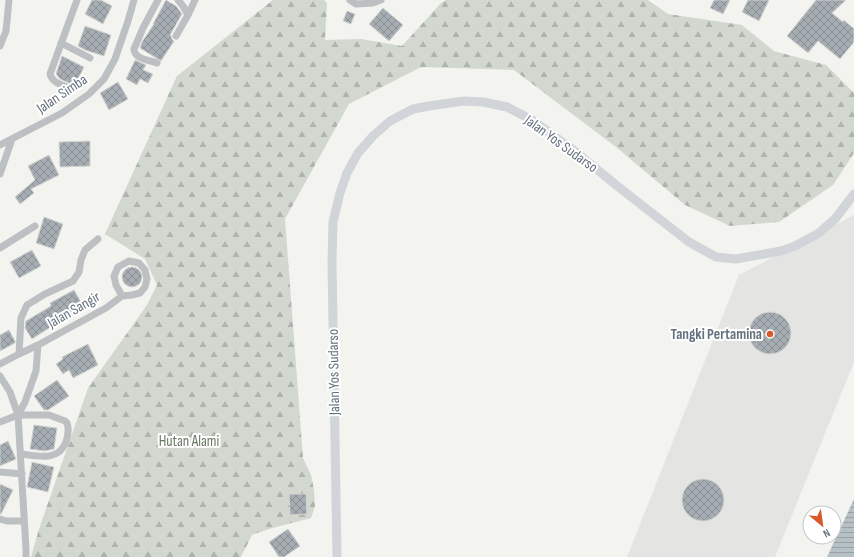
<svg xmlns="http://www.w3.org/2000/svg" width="854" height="557" font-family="'Sofia Sans Condensed',sans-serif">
<defs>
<pattern id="forest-firs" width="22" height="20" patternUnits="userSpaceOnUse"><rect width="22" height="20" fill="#d2d8cf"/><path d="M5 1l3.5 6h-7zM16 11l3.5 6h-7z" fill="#aeb4ad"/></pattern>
<pattern id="water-rules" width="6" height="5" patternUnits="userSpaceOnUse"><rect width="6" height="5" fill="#b6c1c6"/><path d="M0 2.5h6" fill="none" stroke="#98a1a6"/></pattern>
<pattern id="building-cross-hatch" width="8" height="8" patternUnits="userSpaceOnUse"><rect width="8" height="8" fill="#a6adb2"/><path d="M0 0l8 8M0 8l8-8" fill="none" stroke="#8b9196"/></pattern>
</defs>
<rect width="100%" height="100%" fill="#f3f3ef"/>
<path fill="#e4e5e3" d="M854,215V362L775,557H627L739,275Z"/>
<path fill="url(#forest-firs)" d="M273,0H324L327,3L325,40L361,39L402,46L441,3L446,0H648L668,14L742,25L774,51L826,65L854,93V153L833,185L779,222L730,226L685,205L616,147L514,70L421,67L349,104L285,219L303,458L311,475L314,490L315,506L311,518L269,529L252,535L241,557H31L39,529L88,388L147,305L157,285L145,259L105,234L177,76Z"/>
<path fill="url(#water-rules)" d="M854,499V557H827Z"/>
<path fill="url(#building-cross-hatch)" stroke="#d4d4d2" d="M92,0H101L112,6L103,24L85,14Z
M166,0L176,6L182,14L170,35L171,36L172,39L174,41L161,61L140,48L142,42L154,24H153Z
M714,0H730L723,14L710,8Z
M748,0H769L759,21L742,12Z
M816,0H846L832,13L843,22L844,20L854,29V42L840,59L818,41L808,53L787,36Z
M383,8L403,25L389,41L369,24Z
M347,11L355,14L351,24L343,21Z
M85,26L111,35L104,56L85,50L78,46Z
M62,56L84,67L74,87L71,84L60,79L56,74Z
M135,60L146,65L143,70L153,74L148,83L140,79L137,85L126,79Z
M118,82L128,99L109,110L100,93Z
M90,141V166L60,167L59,142Z
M49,155L59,175L31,189L34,193L20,204L15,197L35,180L28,166Z
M44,217L63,224L54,249L36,243Z
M32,250L41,266L19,278L10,262Z
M122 277a10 10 0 1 1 20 0a10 10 0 1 1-20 0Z
M74,290L85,309L61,322L60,321L32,339L25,328L26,321L51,306L50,303Z
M749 333a21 21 0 1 1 42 0a21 21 0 1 1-42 0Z
M9,330L15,341V343L0,351V335Z
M88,344L98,365L73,378L69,370L63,374L56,364L63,359L62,357Z
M57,380L69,396L48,410H44L34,396Z
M34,425L57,428L54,449L45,451L30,449Z
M8,441L16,459L0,466V445Z
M32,462L54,467L48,492L27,487Z
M682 500a21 21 0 1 1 42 0a21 21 0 1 1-42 0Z
M0,484L13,490L1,514H0Z
M289,494H306L307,514L290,515Z
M288,529L300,546L284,557H279L269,542Z"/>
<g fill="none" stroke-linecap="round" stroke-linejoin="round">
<path stroke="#bcc0c3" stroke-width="7" d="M178,0L183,6L188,15
M350,0L356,4L373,3L381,0
M176,36L188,15L195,0
M61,43L90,58
M0,46L6,31L9,0
M157,63C149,60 134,59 134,49L143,28L158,0
M69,88C61,85 52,82 50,74L77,0
M0,145L62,113L89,94L104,79L115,59L128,21L134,0
M0,174L12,139
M0,248L35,226
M19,354L21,318L27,305L45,294L73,281L79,272L81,260L85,250L98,239
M0,364L19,354L38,345L106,308L122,296L132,295L140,293L145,287L147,279L145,270L139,263L129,261L118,267L114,276L116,285L122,296
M0,376L10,392L18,415L26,549V557
M18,415L25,402L36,371L38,345
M0,422L18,415H49L65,421L67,423C69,429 68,436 66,442C58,462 38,456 21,454
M0,472L22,474
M0,519L7,521H24"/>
<path stroke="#d1d5d9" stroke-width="9" d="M337,557L332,263L333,222L340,193L347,173L358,153L373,136L390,121L413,109L429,106L464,101L483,102L507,107L532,120L577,153L616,185L689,242L716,257L736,259L781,251L795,246L819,233L835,219L854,194"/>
</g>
<circle fill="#d9592a" stroke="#fff" stroke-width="1.5" cx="770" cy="334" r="4"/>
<g text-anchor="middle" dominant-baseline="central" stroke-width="4" stroke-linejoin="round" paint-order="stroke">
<g font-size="15" fill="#64727f" stroke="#fff">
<text transform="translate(62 94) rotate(-34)">Jalan Simba</text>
<text transform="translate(561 144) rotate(36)">Jalan Yos Sudarso</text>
<text transform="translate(74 310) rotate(-30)">Jalan Sangir</text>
<text transform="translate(334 372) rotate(-91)">Jalan Yos Sudarso</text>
</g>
<g font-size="15" font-weight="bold" fill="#64727f" stroke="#fff" text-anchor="end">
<text x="762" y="334">Tangki Pertamina</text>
</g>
<g font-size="15" fill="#667762" stroke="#fff">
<text x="189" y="441">Hutan Alami</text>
</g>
</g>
<g transform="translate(822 525) rotate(151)"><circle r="19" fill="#ffffff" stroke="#c1c7cc"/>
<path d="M0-3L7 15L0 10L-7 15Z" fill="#d9592a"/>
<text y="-6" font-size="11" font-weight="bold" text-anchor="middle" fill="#64727f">N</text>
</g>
</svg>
